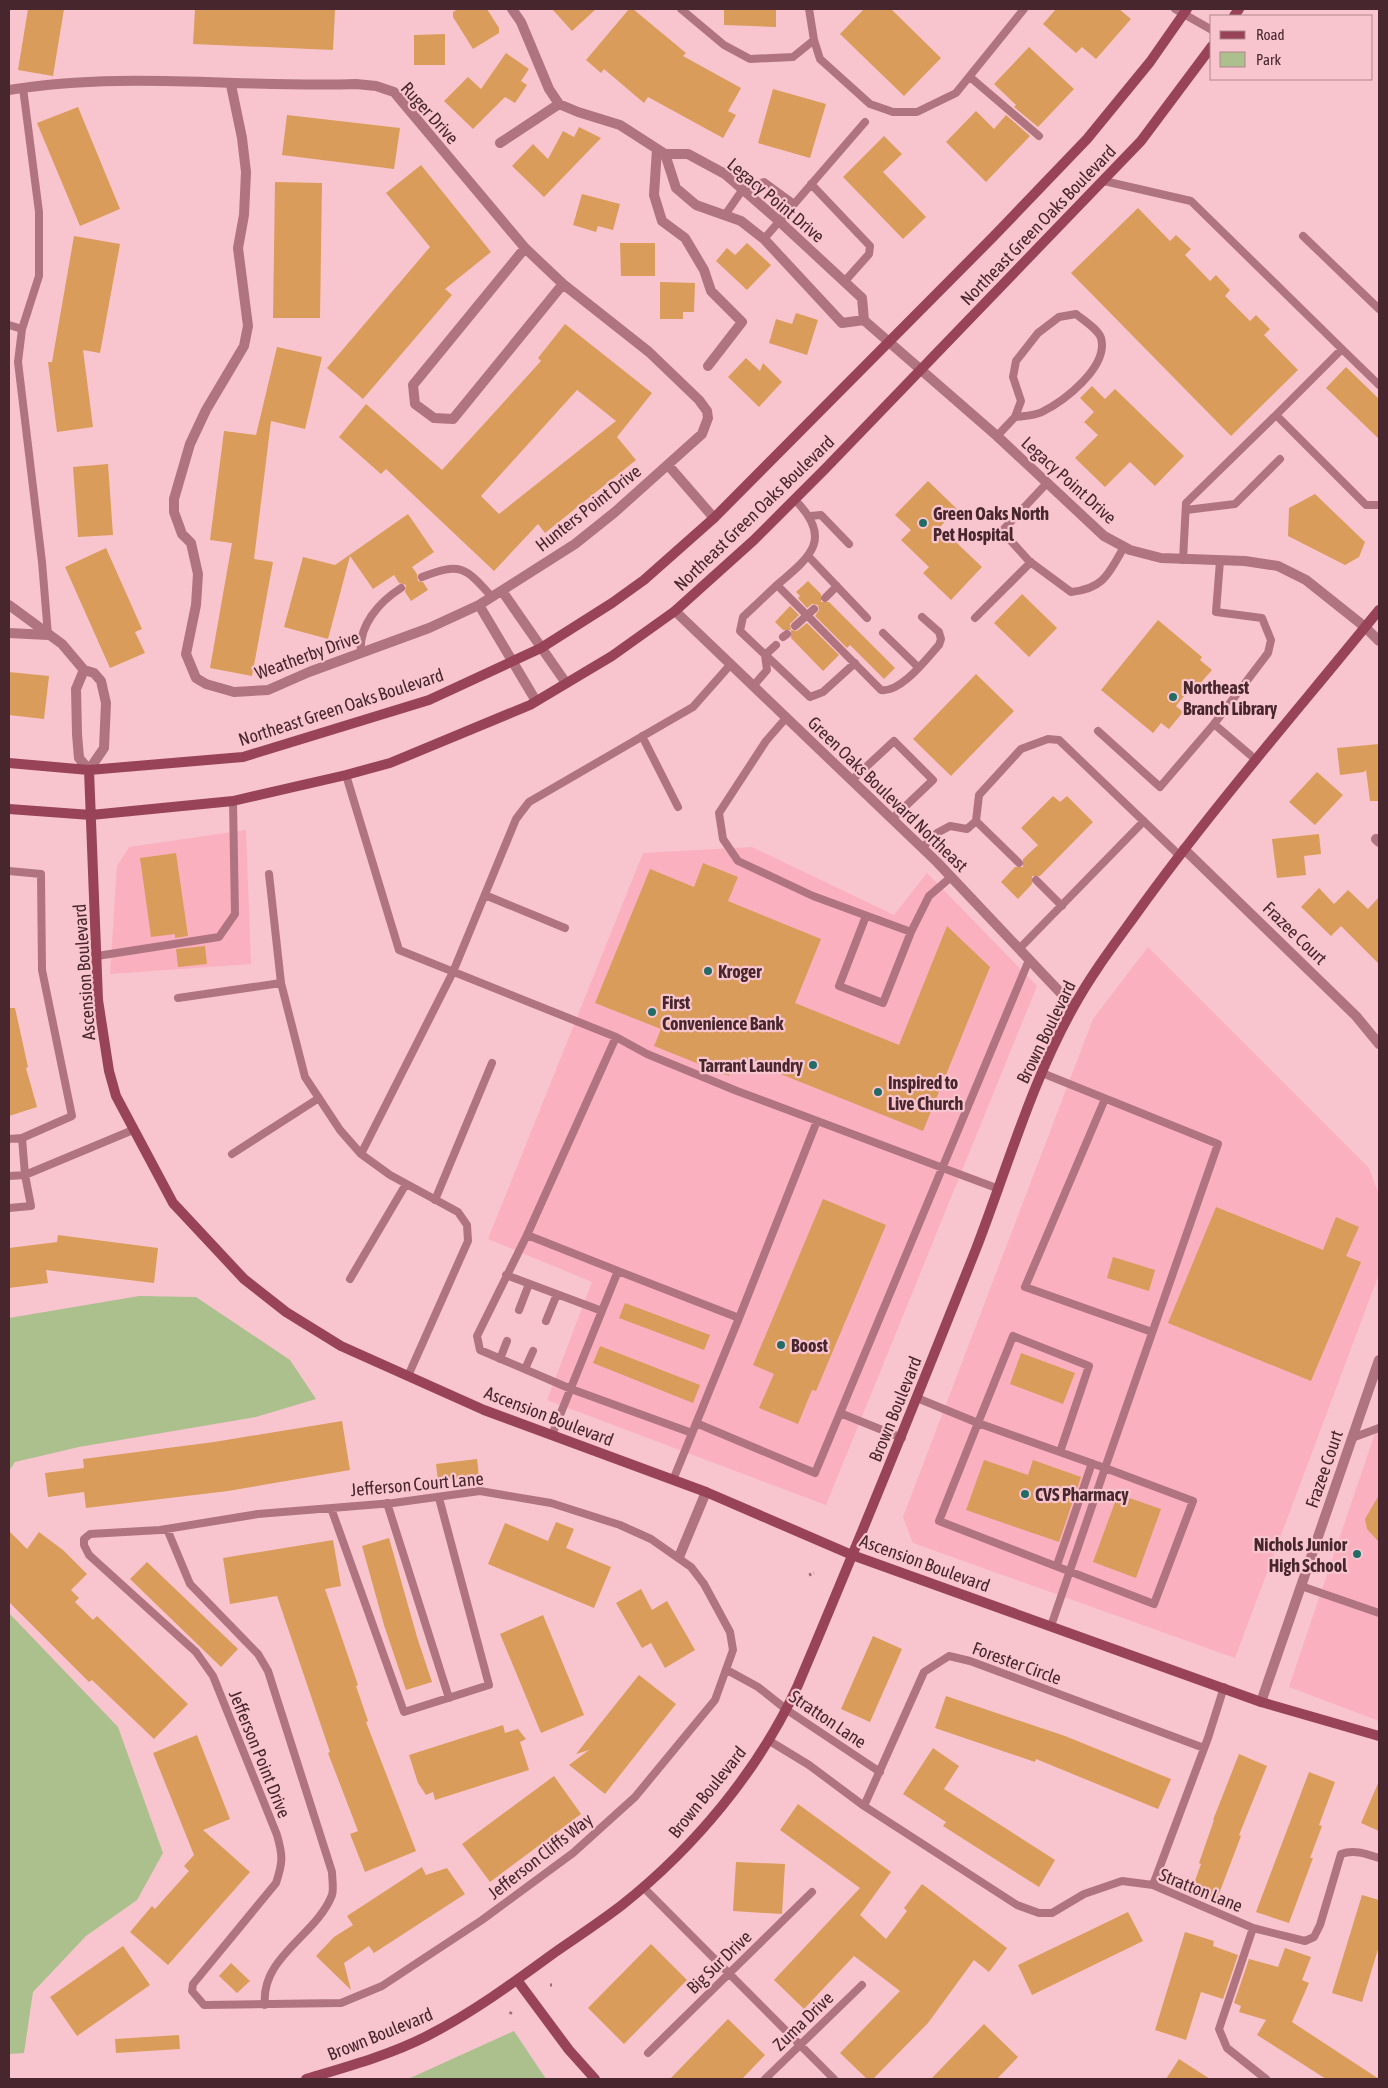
<svg xmlns="http://www.w3.org/2000/svg" width="1388" height="2088" font-family="'Asap Condensed',sans-serif">
<rect width="100%" height="100%" fill="#f8c5ce"/>
<path fill="#fab0be" d="M246,830L251,964L110,974L117,866L129,847Z
M752,847L894,915L927,873L1037,986L826,1505L547,1400L592,1282L488,1239L643,853Z
M1148,947L1369,1168L1379,1195V1274L1235,1658L913,1543L903,1517L1093,1019Z
M1379,1421V1721L1289,1687Z"/>
<path fill="#abc08d" d="M139,1296L196,1297L290,1360L316,1399L256,1417L79,1447L15,1462L9,1471V1318Z
M9,1613L118,1727L163,1853L137,1900L86,1936L33,1992L24,2053L9,2054Z
M514,2031L546,2079H408Z"/>
<path fill="#da9c5a" fill-rule="evenodd" d="M28,9H64L53,76L18,70Z
M195,9L335,10L333,50L193,44Z
M458,9H487L499,28V33L473,49L453,17V12Z
M552,9H596L572,31Z
M629,9H633L686,53L683,56L741,88L728,111L736,115L723,138L648,97L644,103L604,69L601,73L586,60Z
M724,9H776V27L724,25Z
M864,9H891L941,58L904,96L840,34Z
M1056,9H1119L1131,19L1096,59L1082,47L1076,53L1043,24Z
M445,34V65H414V35Z
M1029,47L1074,89L1038,127L1014,107L1016,105L994,84Z
M506,53L529,69L521,81L527,85L515,103L505,97L473,129L444,101L468,77L481,89Z
M773,89L826,104L810,158L758,143Z
M78,107L120,209L80,226L37,123Z
M976,111L994,129L1006,115L1030,136L986,182L946,142Z
M287,115L400,128L394,169L282,155Z
M579,127L601,138L544,197L512,166L533,144L548,159L563,131L574,137Z
M884,136L902,154L883,172L926,217L903,239L843,177Z
M421,165L491,252L445,289L452,295L363,399L327,368L430,247L386,193Z
M275,182L322,183L320,318H273Z
M582,194L620,204L613,230L598,226L596,232L573,225Z
M1138,208L1170,241L1176,235L1191,249L1185,255L1210,281L1216,275L1230,290L1225,296L1250,321L1256,315L1270,329L1264,335L1298,370L1231,436L1071,273Z
M74,236L120,244L100,353L83,350L93,427L57,432L48,362H52Z
M620,243H655V276H621Z
M747,243L771,265L747,290L716,261L727,248L735,255Z
M660,282L695,283L694,312H683V319H660Z
M796,313L818,320L807,355L769,343L776,319L792,324Z
M565,324L652,393L617,437L636,460L545,533L538,524L494,571L386,469L381,474L339,437L366,404L442,470L541,361L538,358ZM577,390L616,421L499,514L481,496Z
M277,347L322,357L305,429L271,421L254,559L273,562L252,676L210,668L232,543L210,540L224,431L256,435Z
M746,358L760,371L763,363L782,382L759,407L728,377Z
M1346,367L1379,399V439L1326,388Z
M1092,386L1105,399L1115,389L1184,456L1155,486L1130,462L1105,487L1075,458L1098,435L1084,422L1094,412L1080,398Z
M108,464L113,535L78,537L73,467Z
M928,481L957,509L940,527L982,567L951,600L923,573L929,567L901,540L911,530L895,515Z
M1315,494L1365,542L1359,557L1345,565L1288,536L1289,508Z
M408,514L434,552L412,567L417,574L418,581L423,582L428,590L411,601L405,592L406,585L399,583L394,575L373,589L350,556L328,639L284,627L303,557L335,565Z
M106,548L142,629L135,632L145,653L110,668L65,567Z
M808,581L821,594V602H829L895,668L884,679L850,645L847,648L815,616L819,610L818,605L812,604L807,608L798,598L800,596L796,592Z
M1022,594L1057,628L1029,657L994,623Z
M790,606L799,615L790,624L791,630L797,631L807,623L839,655L823,671L791,638V630H783L775,622Z
M1158,620L1202,657L1200,660L1212,670L1197,687L1194,684L1176,706L1183,712L1169,729L1161,723L1153,733L1101,690Z
M9,672L49,676L44,719L9,715Z
M976,674L1014,711L951,776L913,739Z
M1379,744V801H1370L1366,770L1364,772L1340,775L1337,748Z
M1317,772L1343,795L1315,825L1289,802Z
M1053,796L1060,802L1067,796L1093,822L1040,876H1032V884L1018,899L1001,882L1015,867H1023V859L1038,845L1021,828Z
M1319,834L1321,854L1304,856L1306,875L1277,878L1272,839Z
M176,853L188,936L175,938V934L151,937L140,858Z
M703,863L738,877L728,901L821,939L795,1003L899,1045L947,926L990,967L923,1131L768,1069L767,1072L736,1059L729,1076L654,1046L661,1029L595,1003L650,869L694,887Z
M1319,888L1334,904L1348,890L1368,909L1379,897V964L1341,926L1331,936L1301,907Z
M205,946L207,964L178,967L176,949Z
M9,1008H15L28,1067L26,1068L37,1107L9,1116Z
M823,1199L886,1225L816,1391L812,1390L798,1424L759,1408L774,1374L753,1365Z
M1216,1207L1323,1250L1336,1217L1359,1227L1346,1256L1361,1262L1311,1381L1168,1323Z
M58,1235L158,1248L154,1283L46,1270L48,1283L9,1288V1248L57,1242Z
M1113,1257L1155,1270L1149,1291L1107,1278Z
M625,1303L710,1335L704,1350L619,1318Z
M600,1346L700,1385L693,1403L593,1363Z
M1021,1353L1075,1373L1063,1404L1010,1384Z
M342,1421L350,1470L228,1491L86,1508L84,1492L48,1497L45,1473L84,1468L83,1459L214,1442Z
M477,1459L479,1476L438,1481L436,1464Z
M984,1460L1028,1475L1033,1460L1081,1477L1059,1542L966,1510Z
M1118,1494L1161,1509L1136,1578L1093,1562Z
M1379,1495V1542L1367,1529L1365,1519Z
M556,1522L574,1529L566,1548L611,1567L594,1608L488,1564L505,1523L548,1541Z
M9,1531L27,1549L39,1532L63,1550L87,1574L71,1590L79,1598L75,1602L93,1620L97,1616L188,1704L154,1739L92,1680L89,1682L9,1602Z
M389,1538L417,1637L432,1682L406,1690L384,1625L362,1546Z
M333,1540L341,1586L325,1589L358,1685L356,1686L368,1721L366,1722L416,1851L365,1872L350,1834L358,1831L328,1753L330,1752L277,1596L230,1604L223,1558Z
M147,1562L238,1649L221,1667L130,1579Z
M641,1589L652,1610L667,1601L695,1650L665,1668L651,1643L642,1648L616,1603Z
M543,1615L584,1715L541,1733L500,1634Z
M873,1636L902,1649L870,1722L841,1709Z
M639,1675L676,1704L605,1794L569,1765L589,1750L576,1754Z
M946,1696L1065,1736L1171,1779L1158,1809L1036,1759L1035,1762L935,1728Z
M503,1725L505,1733L518,1729L526,1739L520,1742L529,1770L435,1800L433,1792L426,1795L418,1783L409,1755Z
M197,1735L230,1819L203,1830L250,1872L168,1965L130,1932L152,1906L155,1909L189,1871L184,1866L194,1855L153,1753Z
M933,1748L959,1766L944,1789L1055,1860L1039,1887L943,1826L946,1822L903,1794Z
M1239,1754L1267,1766L1239,1835L1241,1836L1217,1899L1192,1889L1201,1864L1199,1863L1214,1820H1213Z
M1309,1772L1335,1782L1319,1825L1322,1826L1310,1858H1313L1289,1923L1256,1912Z
M554,1776L581,1814L490,1882L462,1844Z
M1379,1781V1831L1361,1823Z
M798,1804L891,1872L860,1915L886,1939L907,1911L904,1908L922,1884L1007,1948L989,1972L974,1960L928,2023L873,2079H867L840,2053L900,1991L854,1956L804,2009L774,1980L860,1888L780,1830Z
M736,1862L785,1864L782,1914L733,1911Z
M422,1867L426,1875L447,1868L465,1894L374,1953L369,1946L344,1963L351,1990L316,1956L334,1937L353,1925L347,1916Z
M1362,1895L1379,1900V1946L1362,2002L1332,1993Z
M1128,1912L1143,1941L1032,1995L1018,1965Z
M1185,1932L1214,1941L1213,1946L1238,1955L1223,1999L1201,1992L1186,2040L1155,2030Z
M651,1944L687,1980L624,2044L588,2008Z
M123,1946L150,1985L77,2036L50,1997Z
M1285,1948L1311,1957L1302,1980L1309,1983L1292,2022L1379,2079H1326L1257,2035L1266,2020L1239,2012L1241,2006L1234,2003L1249,1959L1278,1967Z
M231,1963L250,1981L237,1993L219,1976Z
M728,2019L765,2055L742,2079H670Z
M984,2024L1018,2057L997,2079H931Z
M179,2035L180,2049L116,2053L115,2039Z
M1179,2059L1210,2079H1166Z"/>
<g fill="none" stroke-linecap="round" stroke-linejoin="round">
<path stroke="#986f77" stroke-width="3" stroke-dasharray="2.5 2.5" stroke-linecap="butt" d="M809,1575L814,1573
M550,1985H552
M510,2014L512,2011"/>
<path stroke="#b07480" stroke-width="8" d="M681,9L724,45L750,59L793,57L814,40
M809,9L814,40L820,59L870,104L893,112H917L956,93L1024,9
M1175,9L1212,30
M970,77L1039,136
M23,88L39,212V276L22,329L18,362L42,562L48,635
M1104,181L1191,201L1342,349
M811,184L870,246L869,254L845,281
M725,215L743,189L764,182L794,204
M1303,236L1379,309
M764,239L865,122
M9,325L22,329
M1379,385L1342,349L1276,415L1366,505H1379
M997,436L1015,417L1021,401L1013,377L1016,361L1038,333L1059,317L1076,314C1083,320 1098,329 1101,338C1109,367 1064,401 1042,412C1034,416 1023,416 1015,417
M1047,483L1002,531L1029,561L1071,592C1104,589 1109,573 1124,547
M795,500C834,539 810,557 777,585L881,690C901,693 926,659 939,645L941,639L939,632L922,617
M1186,510L1235,504L1280,459
M810,516L821,515L849,544
M809,557L867,618
M1183,560L1186,503L1276,415
M1220,561L1216,612L1262,618L1271,640L1268,653L1214,724L1255,759
M422,577C461,562 465,567 492,597
M777,585L743,617L740,631L810,697L823,692L855,663
M825,598L837,586
M975,618L1031,562
M795,626L814,609
M883,633L918,667
M783,637L787,634
M361,653C358,626 379,602 401,588
M754,685L767,670L765,655L776,645
M786,718L766,741L719,813L723,839L738,861L813,896L911,932L929,896L951,877
M1098,731L1160,787L1214,724
M642,736L678,807
M346,775L399,950L616,1037
M852,780L894,741L933,780L892,819
M976,821L1019,863
M922,848L937,833L950,826L967,829L976,821L979,795L1021,749L1048,739L1059,740L1179,855
M9,871L41,874L42,970L72,1116L22,1138L25,1175L31,1206L9,1208
M269,874L281,983L305,1077L340,1130L361,1154L390,1175L458,1212L467,1225L468,1241L408,1376
M1036,880L1062,906
M485,895L565,928
M866,916L839,986L883,1003L911,932
M1019,949L1144,821
M97,956L219,937L235,914L233,801
M178,998L281,983
M1105,1099L1025,1287L1152,1332
M9,1139L22,1138
M232,1154L319,1098
M361,1154L453,972L516,819L529,802L693,707L731,664
M9,1176L25,1175L133,1130
M435,1200L492,1063
M527,1235L477,1336L480,1350L571,1389L692,1433
M618,1271L739,1318L673,1480
M506,1275L602,1311
M350,1279L406,1184
M519,1310L529,1284
M739,1318L817,1121
M546,1321L557,1294
M500,1359L507,1341
M525,1369L533,1351
M917,1398L978,1423L939,1521L1154,1604L1193,1501L1105,1468L1218,1144L1042,1073
M840,1413L902,1438
M696,1423L815,1473L1029,960
M552,1435L618,1271L527,1235L616,1037L647,1054L737,1091L999,1189
M1352,1438L1379,1428
M480,1491L551,1503L620,1525L651,1539L691,1567L704,1584L730,1632L733,1650L715,1700L635,1797L573,1853L482,1920L382,1986L341,2003L204,2005L192,1991L193,1984L276,1883C283,1862 283,1856 277,1835L213,1676L196,1652L89,1555L84,1545V1539L90,1534L160,1530L258,1514L393,1503Z
M387,1503L449,1698
M331,1508L404,1712L489,1685L439,1498
M167,1529L190,1584L258,1654L268,1671L332,1872C332,1879 334,1889 332,1895C317,1935 260,1957 265,2005
M1057,1565L1092,1463
M1301,1586L1379,1613
M1051,1626L1105,1468L978,1423L1013,1336L1089,1366L1060,1452
M727,1670L758,1687L787,1710L880,1772
M768,1740L809,1765L864,1806L1017,1905L1039,1913H1052L1084,1894L1122,1881L1153,1885L1253,1928L1305,1941L1314,1937L1320,1925L1341,1854C1354,1849 1367,1854 1379,1858
M864,1806L924,1672L949,1656L970,1661L1204,1748
M1153,1885L1208,1738L1224,1687
M643,1887L834,2079
M1253,1928L1219,2029L1227,2048L1266,2079
M648,2053L812,1892
M765,2079L862,1985"/>
<path stroke="#b07480" stroke-width="10" d="M512,9L521,22L549,89L559,104L578,112L620,125L665,154H688L725,174L779,221L862,298L864,320L866,322L997,436L1104,536L1130,550L1161,558L1245,561L1278,566L1306,580L1365,627L1379,641
M9,90C124,71 240,88 356,84L376,86L394,92L525,248L563,284L649,352L699,400L707,411L708,418L702,434L615,512L575,544L479,605L429,628L309,672L268,690L234,692L206,684L196,678L186,654L196,605L198,574L191,543L182,534L174,512V499L190,444L206,410L244,346L248,326L238,248L244,215L246,172L242,138L231,85
M500,143L559,104
M657,149L654,195L662,221L685,238L704,270L711,291L742,322L708,366
M665,154L676,188L696,205L741,221L764,239L842,323L864,320
M525,248L413,385L415,404L434,418L453,419L563,284
M668,465L714,518
M502,591L566,683
M9,605L62,644L84,670L94,673L101,681L106,703L104,748L89,770L79,758L77,734L76,689L84,670
M479,605L536,701
M675,611L937,862L1073,1006
M9,633L48,635
M1376,839L1379,842
M1184,849L1356,1016L1379,1044
M679,1557L706,1492
M1261,1702L1379,1360"/>
<path stroke="#994359" stroke-width="10" d="M1234,16L1239,9
M9,763L89,770L243,757L429,700L541,648L612,603L644,580L714,518L993,237L1087,139L1150,62L1187,9
M89,770L98,1000L109,1071L116,1096L173,1203L244,1279L286,1312L341,1346L484,1410L706,1492L852,1555L1261,1702L1379,1736
M9,809L91,815L233,801L346,775L390,763L530,705L612,656L675,611L754,540L825,469L1141,141L1212,46
M517,1980L569,2050L595,2079
M306,2079C346,2067 390,2055 427,2036C472,2013 513,1983 554,1953C577,1937 600,1922 622,1905C695,1847 759,1770 798,1685C859,1541 918,1395 976,1249C1007,1169 1031,1083 1073,1008C1092,973 1116,942 1139,910C1214,806 1298,710 1379,610"/>
</g>
<g fill="#236c65" stroke="#f8c5ce" stroke-width="2">
<circle cx="923" cy="523" r="5"/>
<circle cx="1173" cy="697" r="5"/>
<circle cx="708" cy="971" r="5"/>
<circle cx="652" cy="1012" r="5"/>
<circle cx="813" cy="1065" r="5"/>
<circle cx="878" cy="1092" r="5"/>
<circle cx="781" cy="1345" r="5"/>
<circle cx="1025" cy="1494" r="5"/>
<circle cx="1357" cy="1554" r="5"/>
</g>
<g text-anchor="middle" dominant-baseline="central" stroke-width="4.5" stroke-linejoin="round" paint-order="stroke">
<g font-size="18" fill="#47262d" stroke="#f8c5ce">
<text transform="translate(430 113) rotate(48)">Ruger Drive</text>
<text transform="translate(776 200) rotate(40)">Legacy Point Drive</text>
<text transform="translate(1038 225) rotate(-46)">Northeast Green Oaks Boulevard</text>
<text transform="translate(1069 480) rotate(42)">Legacy Point Drive</text>
<text transform="translate(588 508) rotate(-38)">Hunters Point Drive</text>
<text transform="translate(754 513) rotate(-44)">Northeast Green Oaks Boulevard</text>
<text transform="translate(307 655) rotate(-20)">Weatherby Drive</text>
<text transform="translate(341 707) rotate(-18)">Northeast Green Oaks Boulevard</text>
<text transform="translate(888 794) rotate(44)">Green Oaks Boulevard Northeast</text>
<text transform="translate(1295 933) rotate(44)">Frazee Court</text>
<text transform="translate(84 972) rotate(-94)">Ascension Boulevard</text>
<text transform="translate(1046 1032) rotate(-64)">Brown Boulevard</text>
<text transform="translate(895 1409) rotate(-68)">Brown Boulevard</text>
<text transform="translate(549 1416) rotate(21)">Ascension Boulevard</text>
<text transform="translate(1324 1469) rotate(-71)">Frazee Court</text>
<text transform="translate(417 1484) rotate(-5)">Jefferson Court Lane</text>
<text transform="translate(925 1563) rotate(20)">Ascension Boulevard</text>
<text transform="translate(1017 1663) rotate(20)">Forester Circle</text>
<text transform="translate(828 1719) rotate(34)">Stratton Lane</text>
<text transform="translate(260 1754) rotate(68)">Jefferson Point Drive</text>
<text transform="translate(707 1792) rotate(-51)">Brown Boulevard</text>
<text transform="translate(540 1856) rotate(-38)">Jefferson Cliffs Way</text>
<text transform="translate(1201 1890) rotate(22)">Stratton Lane</text>
<text transform="translate(719 1962) rotate(-44)">Big Sur Drive</text>
<text transform="translate(803 2021) rotate(-44)">Zuma Drive</text>
<text transform="translate(380 2034) rotate(-22)">Brown Boulevard</text>
</g>
<g font-size="18" font-weight="bold" fill="#47262d" stroke="#f8c5ce" text-anchor="start">
<text x="933" y="513">Green Oaks North<tspan x="933" dy="21">Pet Hospital</tspan></text>
<text x="1183" y="687">Northeast<tspan x="1183" dy="21">Branch Library</tspan></text>
<text x="718" y="971">Kroger</text>
<text x="662" y="1002">First<tspan x="662" dy="21">Convenience Bank</tspan></text>
<text x="803" y="1065" text-anchor="end">Tarrant Laundry</text>
<text x="888" y="1082">Inspired to<tspan x="888" dy="21">Live Church</tspan></text>
<text x="791" y="1345">Boost</text>
<text x="1035" y="1494">CVS Pharmacy</text>
<text x="1347" y="1544" text-anchor="end">Nichols Junior<tspan x="1347" dy="21">High School</tspan></text>
</g>
</g>
<rect width="1388" height="2088" fill="none" stroke="#47262d" stroke-width="20"/>
<rect x="1210" y="15" width="162" height="65" fill="#f8c5ce" stroke="#b1858e"/>
<rect x="1220" y="31" width="25" height="8" fill="#994359" stroke="#b1858e"/>
<text x="1256" y="40" font-size="15" fill="#47262d">Road</text>
<rect x="1220" y="52" width="25" height="15" fill="#abc08d" stroke="#b1858e"/>
<text x="1256" y="65" font-size="15" fill="#47262d">Park</text>
</svg>
